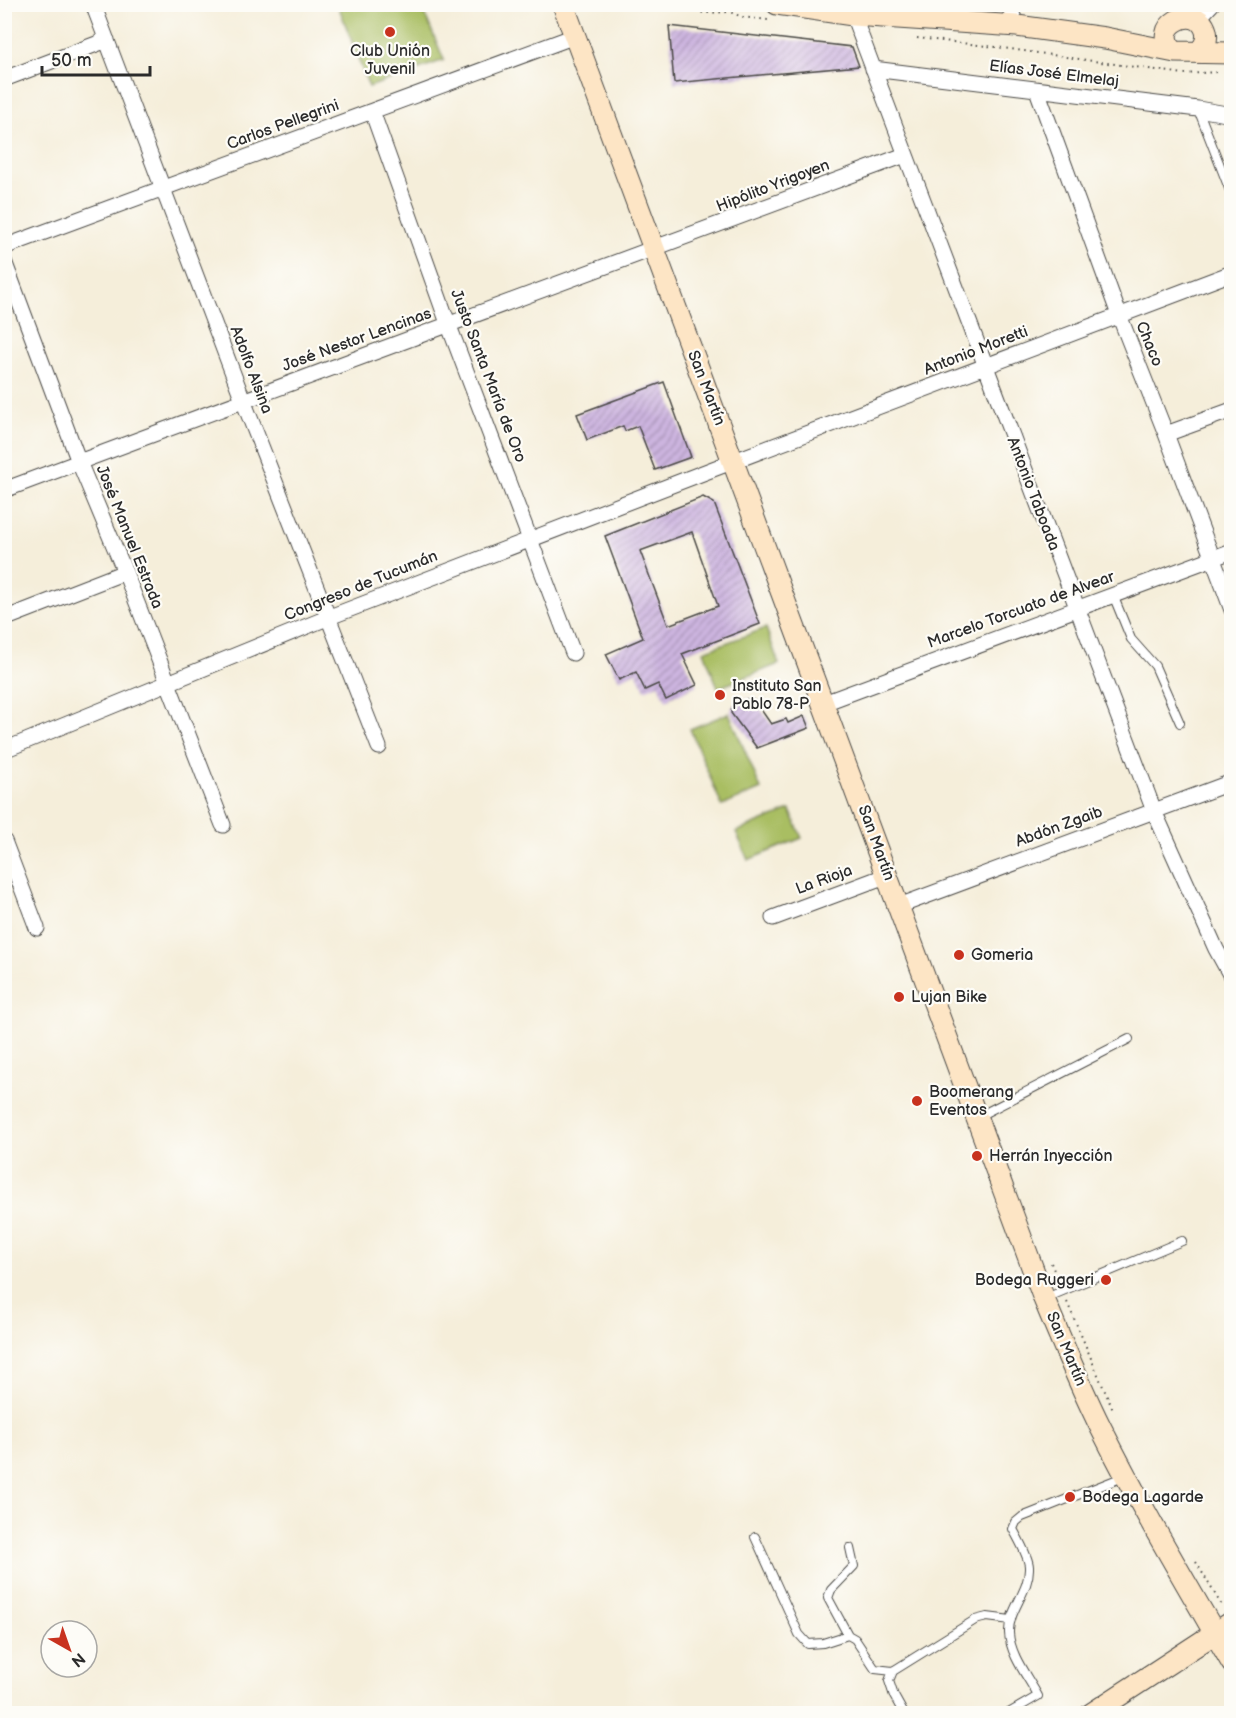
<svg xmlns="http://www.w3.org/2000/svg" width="1236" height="1718" font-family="'Balsamiq Sans',sans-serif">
<defs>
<pattern id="building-hatch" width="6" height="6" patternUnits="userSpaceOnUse" patternTransform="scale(1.5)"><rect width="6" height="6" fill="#cdb5e0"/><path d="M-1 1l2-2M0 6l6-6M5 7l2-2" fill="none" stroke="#a793b6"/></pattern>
</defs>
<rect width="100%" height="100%" fill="#fdfcf7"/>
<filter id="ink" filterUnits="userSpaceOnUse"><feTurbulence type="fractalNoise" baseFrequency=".0167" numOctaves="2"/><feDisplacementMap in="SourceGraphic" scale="12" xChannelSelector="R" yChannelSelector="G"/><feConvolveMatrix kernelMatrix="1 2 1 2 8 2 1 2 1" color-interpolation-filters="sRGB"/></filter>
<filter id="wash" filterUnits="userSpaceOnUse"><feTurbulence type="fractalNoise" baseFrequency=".008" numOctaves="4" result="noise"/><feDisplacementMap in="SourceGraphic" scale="24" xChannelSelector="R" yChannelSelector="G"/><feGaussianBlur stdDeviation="1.35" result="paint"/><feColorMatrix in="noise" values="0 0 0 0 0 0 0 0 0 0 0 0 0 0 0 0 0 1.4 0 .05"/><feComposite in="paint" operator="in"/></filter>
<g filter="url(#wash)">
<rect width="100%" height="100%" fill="#f5eeda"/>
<path fill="#a9be62" stroke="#6a7446" stroke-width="1.5" d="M338,5H421L444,60L369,87Z
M766,628L779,664L718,688L704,651Z
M729,713L761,789L722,806L690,729Z
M790,810L802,838L748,860L736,832Z"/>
<g id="blocks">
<path fill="url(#building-hatch)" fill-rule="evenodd" d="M669,26L852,47L859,66L674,83Z
M664,382L691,457L655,470L638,426L625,431L623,426L587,440L577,414Z
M703,497L714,503L760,624L682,654L697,685L666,700L658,684L645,690L636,672L619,680L606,654L643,638L605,536ZM692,532L718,606L668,625L640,551Z
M749,698L755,701L771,724L786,719L788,723L804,716L809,728L757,748L731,713L732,707Z"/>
</g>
</g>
<g filter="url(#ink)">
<use href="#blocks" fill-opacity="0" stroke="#494845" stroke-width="1.5"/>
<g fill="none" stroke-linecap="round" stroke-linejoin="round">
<defs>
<path id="lane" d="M1198,109L1232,196
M1113,595L1131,639L1155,666L1180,723
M979,1116L1129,1039
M1046,1298L1182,1241
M755,1537L799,1634L808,1644L823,1643L848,1635L855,1639L875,1669L893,1671
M848,1635L828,1598L831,1590L854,1566L850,1548
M904,1714L894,1696L889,1681L893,1671L975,1620L987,1617L1011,1620
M1007,1714L1038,1696C1028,1677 1010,1655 1009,1633C1008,1610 1030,1591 1029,1567C1029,1557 1018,1539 1013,1529L1016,1522L1022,1517L1123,1477"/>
<path id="street" d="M93,4L243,400L379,747
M1008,4L1017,26
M853,15L1154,811L1216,949L1232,978
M1198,19L1212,4
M873,69L1198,109L1232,115
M4,79L107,40
M1037,90L1119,315L1166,434L1232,610
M372,111L449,326L573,653
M4,247L575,36
M4,261L79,462L125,572L223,825
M1166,434L1232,410
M4,490C304,377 606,269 905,155
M4,619L125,572
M824,703L1232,551
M4,750L327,618L713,469L1232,273
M4,841L37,928
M899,906L1232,782
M773,918L888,875"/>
<path id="secondary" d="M563,4L1044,1299C1062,1342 1080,1386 1101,1428C1141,1508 1187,1585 1232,1663
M777,4L853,15L1017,26L1105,38L1175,52L1232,53
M1175,52C1146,28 1197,0 1206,31C1208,39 1205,46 1199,52
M1091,1714L1232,1622"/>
</defs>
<use href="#lane" stroke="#494845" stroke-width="10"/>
<use href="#street" stroke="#494845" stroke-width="17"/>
<use href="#secondary" stroke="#494845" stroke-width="23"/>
<path stroke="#494845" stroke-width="2" stroke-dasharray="1.5 4.5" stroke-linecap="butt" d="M630,4L705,13L730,12L742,17L768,20
M917,38L996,47L1184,74L1217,72
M1051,1263L1058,1280
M1067,1302L1113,1410
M1196,1562L1222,1606
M1227,1680L1232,1688"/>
<use href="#lane" stroke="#fff" stroke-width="8"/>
<use href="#street" stroke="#fff" stroke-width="15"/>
<use href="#secondary" stroke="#fde5c5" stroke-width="21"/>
</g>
</g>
<g fill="#c8321e" stroke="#fdfcf7" stroke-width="2">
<circle cx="390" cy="32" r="6"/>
<circle cx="720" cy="695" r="6"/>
<circle cx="959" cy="955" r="6"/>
<circle cx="899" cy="997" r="6"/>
<circle cx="917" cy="1101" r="6"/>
<circle cx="977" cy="1156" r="6"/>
<circle cx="1106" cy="1280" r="6"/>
<circle cx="1070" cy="1497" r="6"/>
</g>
<g text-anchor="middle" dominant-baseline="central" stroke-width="4.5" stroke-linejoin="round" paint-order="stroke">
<g font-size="16" fill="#2b2b2b" stroke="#fdfcf7" text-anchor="start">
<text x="390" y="51" text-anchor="middle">Club Unión<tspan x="390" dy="18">Juvenil</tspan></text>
<text x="732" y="686">Instituto San<tspan x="732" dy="18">Pablo 78-P</tspan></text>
<text x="971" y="955">Gomeria</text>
<text x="911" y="997">Lujan Bike</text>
<text x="929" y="1092">Boomerang<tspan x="929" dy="18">Eventos</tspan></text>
<text x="989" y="1156">Herrán Inyección</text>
<text x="1094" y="1280" text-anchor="end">Bodega Ruggeri</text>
<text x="1082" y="1497">Bodega Lagarde</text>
</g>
<g font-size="16" fill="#2b2b2b" stroke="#fdfcf7">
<text transform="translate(1054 74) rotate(7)">Elías José Elmelaj</text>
<text transform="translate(283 125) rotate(-20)">Carlos Pellegrini</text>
<text transform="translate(773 186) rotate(-21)">Hipólito Yrigoyen</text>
<text transform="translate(357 340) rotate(-20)">José Nestor Lencinas</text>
<text transform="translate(1149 344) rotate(68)">Chaco</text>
<text transform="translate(976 351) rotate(-21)">Antonio Moretti</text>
<text transform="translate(251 370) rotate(69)">Adolfo Alsina</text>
<text transform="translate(488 376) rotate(69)">Justo Santa María de Oro</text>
<text transform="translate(706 388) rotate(69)">San Martín</text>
<text transform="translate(1033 494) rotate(69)">Antonio Taboada</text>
<text transform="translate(129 537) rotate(68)">José Manuel Estrada</text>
<text transform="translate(361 586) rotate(-22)">Congreso de Tucumán</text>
<text transform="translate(1021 610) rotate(-20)">Marcelo Torcuato de Alvear</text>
<text transform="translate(1059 827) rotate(-20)">Abdón Zgaib</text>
<text transform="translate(876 843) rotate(70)">San Martín</text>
<text transform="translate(824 880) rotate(-20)">La Rioja</text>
<text transform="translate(1066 1349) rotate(67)">San Martín</text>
</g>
</g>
<rect width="1236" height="1718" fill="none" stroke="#fdfcf7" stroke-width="24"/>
<g transform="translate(69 1649) rotate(140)"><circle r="28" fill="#fdfcf7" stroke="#a9a8a5" stroke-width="1.5"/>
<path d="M0-4.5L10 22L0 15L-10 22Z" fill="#c8321e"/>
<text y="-9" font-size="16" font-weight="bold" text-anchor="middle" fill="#2b2b2b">N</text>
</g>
<path d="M42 66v9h108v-9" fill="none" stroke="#2b2b2b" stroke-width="3"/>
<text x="51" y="66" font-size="18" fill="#2b2b2b" stroke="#fdfcf7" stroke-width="4.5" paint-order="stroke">50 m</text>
</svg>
